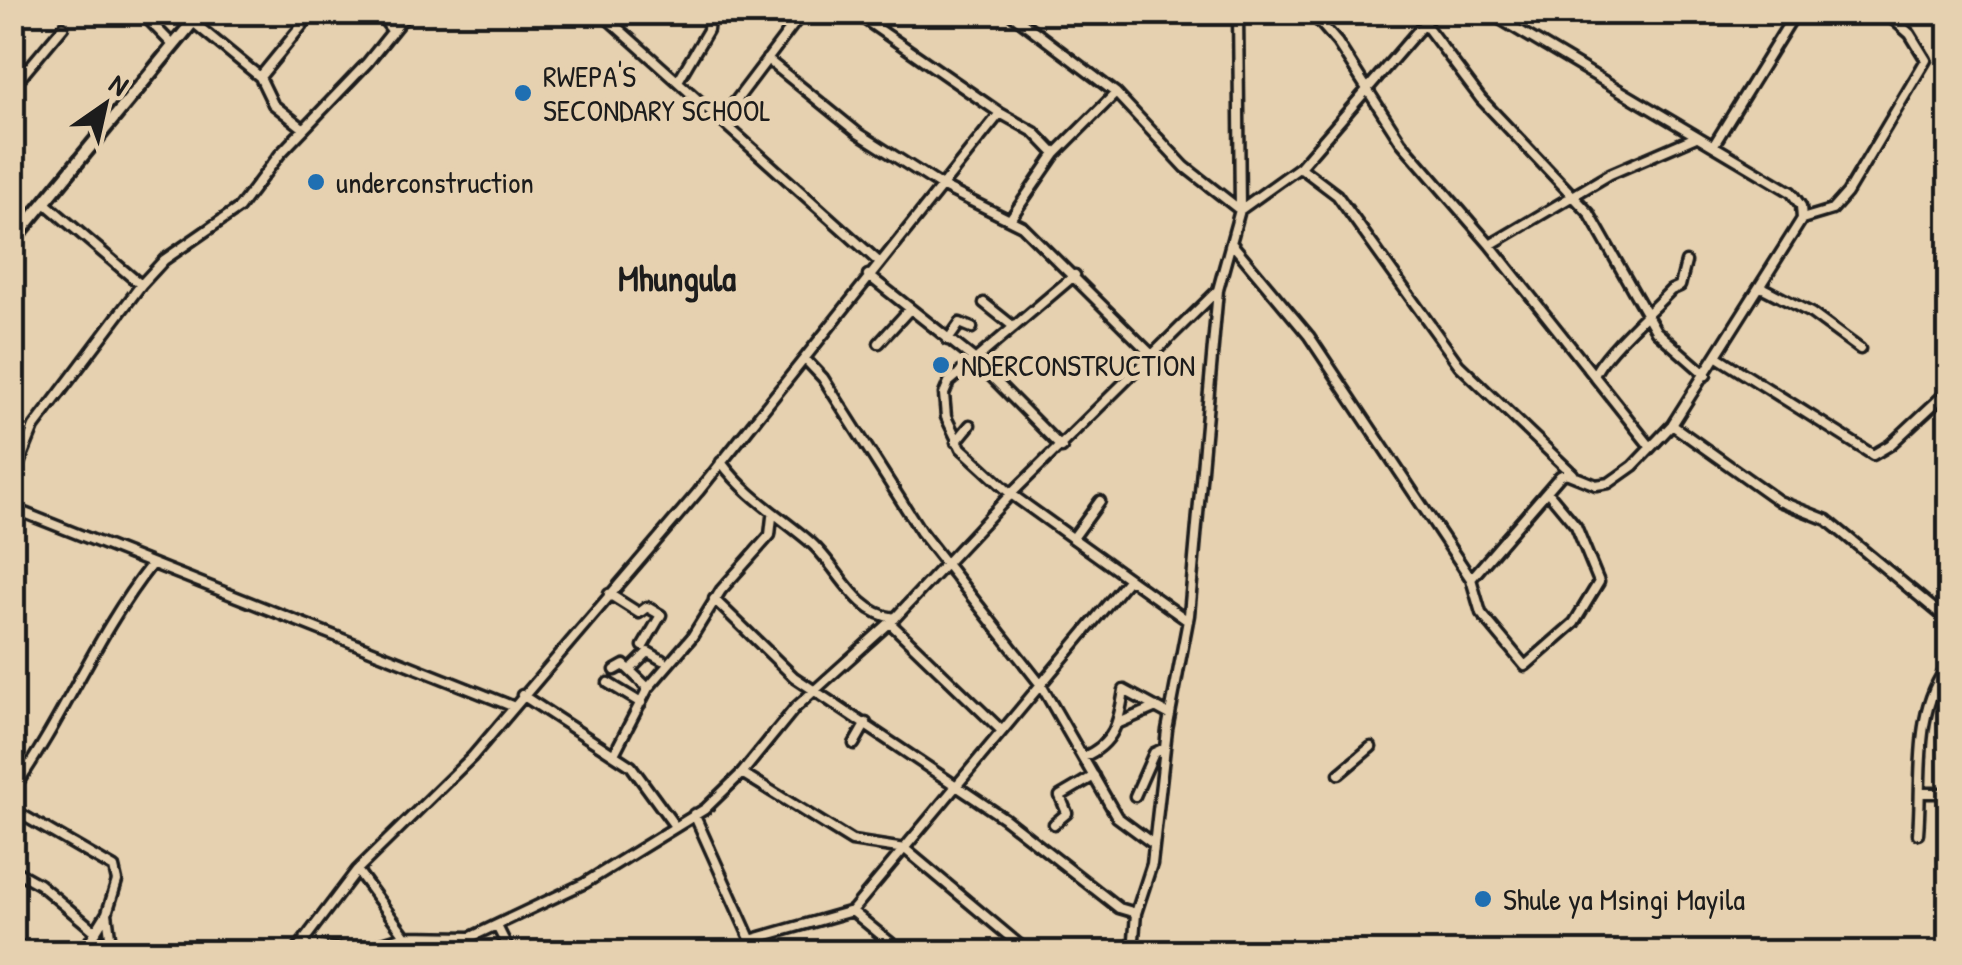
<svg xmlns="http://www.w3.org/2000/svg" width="1962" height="965" font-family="'Patrick Hand',sans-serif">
<rect width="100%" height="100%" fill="#e6d1b0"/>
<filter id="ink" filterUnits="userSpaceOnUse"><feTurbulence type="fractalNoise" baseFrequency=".01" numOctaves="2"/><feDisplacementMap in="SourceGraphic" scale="20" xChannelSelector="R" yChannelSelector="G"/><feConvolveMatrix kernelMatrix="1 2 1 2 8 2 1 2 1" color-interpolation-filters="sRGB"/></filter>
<g filter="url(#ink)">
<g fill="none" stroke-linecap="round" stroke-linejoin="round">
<defs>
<path id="minor" d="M141,12L173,45
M378,12L391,29
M600,12L880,263
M854,12L1000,113L1034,132L1055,154
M1009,12L1116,93L1185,167L1240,210L1300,167L1434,12
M1311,12L1337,42L1401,142L1490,245L1649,445
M1488,12L1791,192L1801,206L1802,219
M193,22L260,77L273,104L303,128
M1424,23L1481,99L1589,213L1656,331L1706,375
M767,59L858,133L943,187L1022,226L1152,355
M260,77L313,12
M678,81L708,30L709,19L703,12
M12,88L63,27
M713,114L732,106L803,12
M1715,143L1796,12
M1300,167L1337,195L1459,365L1573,474
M12,188L29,222
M45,203L141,285
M1011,218L1055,154L1116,93
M1233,245L1309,336L1471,579L1481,613L1525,666L1574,623L1599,582L1576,526L1547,491
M1490,245L1610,174L1696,137
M868,275L974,359L1062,448
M1075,275L949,382L944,394L946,417L961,448L1011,494L1188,621
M1761,287L1811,313L1860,349
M984,303L1014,327
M948,340L960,323L972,328
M879,343L909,310
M1719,358L1873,455L1890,445L1950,389
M805,359L823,378L921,532L1041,685L1117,817L1152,843
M1595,374C1604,353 1651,311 1671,290L1680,286L1686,262
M1672,425L1779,501L1827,520L1950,622
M956,442L970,425
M721,462C746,496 777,514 809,541C838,565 854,614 895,618
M12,481L34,427L141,285L164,260L239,208L280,154L367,63L408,12
M12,508L512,706
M1074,537L1100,501
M1471,579L1560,476L1566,473L1596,485L1609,483L1633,466L1672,425L1802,219L1832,210L1847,193L1926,60L1910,34L1885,12
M609,594L639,613L647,607L661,615L643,646
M714,599L794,677L1004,818L1119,908L1136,913
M890,623L1000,729
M615,670L624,665L648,688
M630,670L648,652L662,660
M608,683L641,703
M522,695L631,766L674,825
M1119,723L1156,707
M854,744L866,723
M614,754L648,688L692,637L721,590L770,535L772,517
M1083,757C1115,744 1119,721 1124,690L1170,715
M742,773L852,841L905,849L1028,952
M1339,774L1371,747
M12,791C64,719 96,634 151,565
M1921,793H1950
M1135,796L1154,753L1165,748
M12,809L114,868L117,881L107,913L112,952
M694,814L756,952
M1054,824L1067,813L1060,796L1094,776
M1918,834C1923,776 1912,711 1950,663
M12,869L39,884L96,932
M357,870L417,952
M852,911L902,952
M497,926L510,952
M750,940L852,911L1128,580
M12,941L31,952
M302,944L357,951L405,936L471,937
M83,952L107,913
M295,952L357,870L472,757L698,492L1000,113
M452,952L471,937L585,883L705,809L742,773L795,708L895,618L1011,494L1218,290
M1133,952L1136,913L1152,864L1167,730L1189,615L1218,290L1240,210L1238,12"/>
<path id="major" d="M12,242L201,12"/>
</defs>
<use href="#minor" stroke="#1c1c1c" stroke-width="15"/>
<use href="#major" stroke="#1c1c1c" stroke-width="18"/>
<use href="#minor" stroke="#e6d1b0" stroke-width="8"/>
<use href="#major" stroke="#e6d1b0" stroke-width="10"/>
</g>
</g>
<g fill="#1f6fb2" stroke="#e6d1b0" stroke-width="4">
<circle cx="523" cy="93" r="10"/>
<circle cx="316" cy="182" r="10"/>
<circle cx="941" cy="365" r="10"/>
<circle cx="1483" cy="899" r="10"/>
</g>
<g text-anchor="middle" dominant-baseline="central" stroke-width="10" stroke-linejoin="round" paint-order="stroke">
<g font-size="30" fill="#1c1c1c" stroke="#e6d1b0" text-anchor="start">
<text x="543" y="76">RWEPA'S<tspan x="543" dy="34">SECONDARY SCHOOL</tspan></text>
<text x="336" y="182">underconstruction</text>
<text x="961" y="365">NDERCONSTRUCTION</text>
<text x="1503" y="899">Shule ya Msingi Mayila</text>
</g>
<g font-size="35" font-weight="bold" fill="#1c1c1c" stroke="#e6d1b0">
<text x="677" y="278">Mhungula</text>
</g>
</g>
<rect width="1962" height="965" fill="none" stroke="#e6d1b0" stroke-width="50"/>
<rect x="25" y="25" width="1912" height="915" fill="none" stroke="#1c1c1c" stroke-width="4" filter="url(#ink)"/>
<g transform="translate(105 105) rotate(34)" stroke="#e6d1b0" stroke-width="8" paint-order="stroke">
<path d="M0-8L18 38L0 25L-18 38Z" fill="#1c1c1c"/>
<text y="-15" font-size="28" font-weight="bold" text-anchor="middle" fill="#1c1c1c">N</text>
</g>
</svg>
